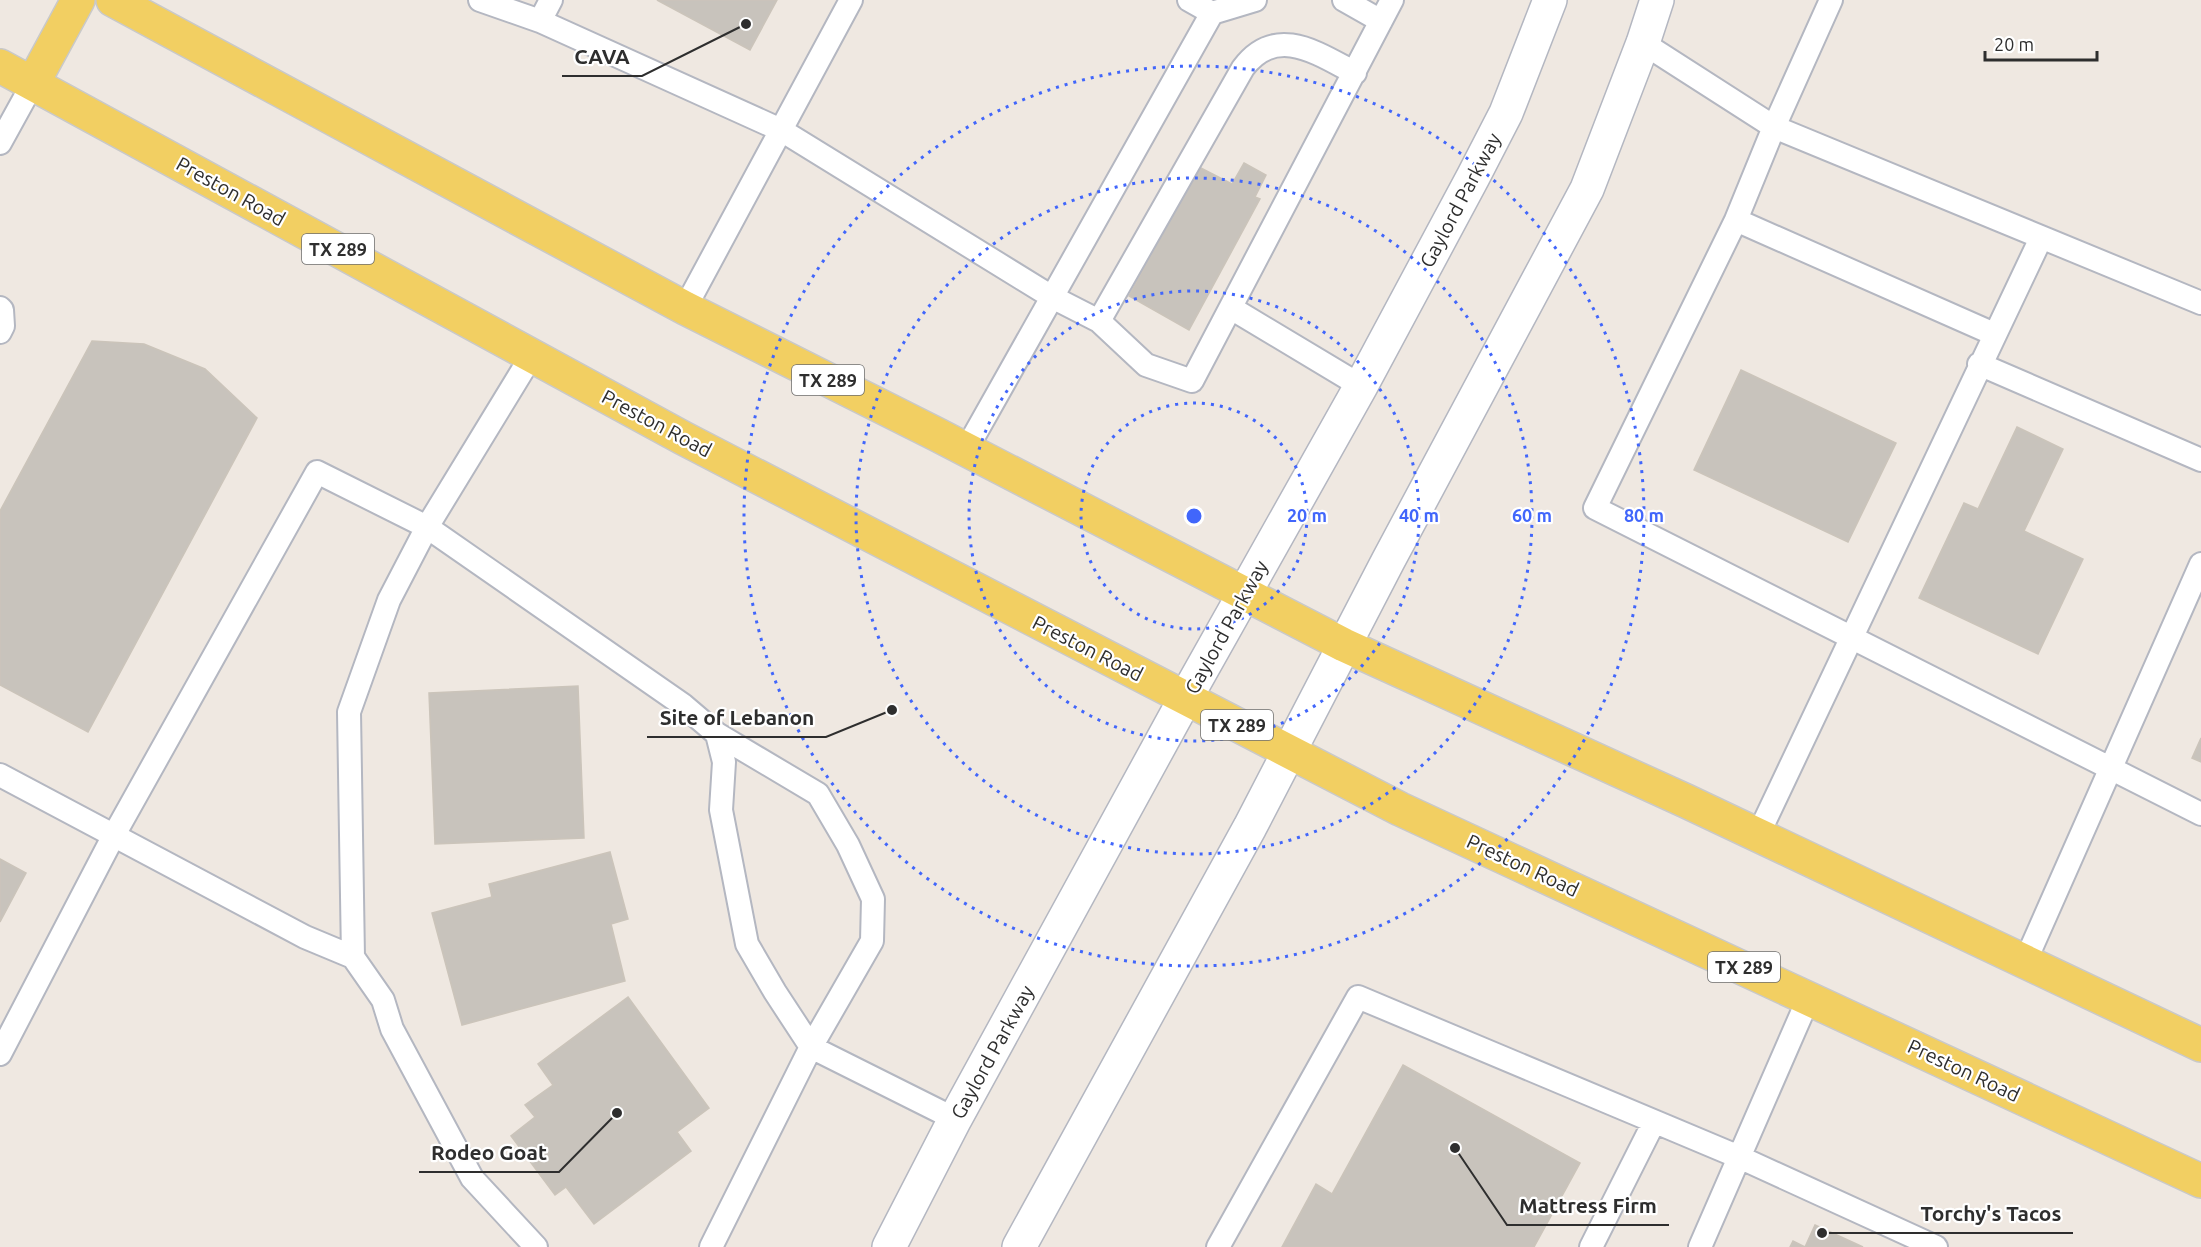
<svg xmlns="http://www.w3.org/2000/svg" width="2201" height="1247" font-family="Ubuntu,sans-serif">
<rect width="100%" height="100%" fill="#efe8e1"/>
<path fill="#c8c3bc" stroke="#cbc4ba" stroke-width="1.5" d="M657,0H777L750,50Z
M1244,163L1266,175L1255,197L1260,199L1189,330L1129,296L1199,167L1232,184Z
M92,341L144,344L205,369L257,418L88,732L0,685V511Z
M1741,370L1896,443L1848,542L1694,470Z
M2017,427L2063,449L2024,531L2083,559L2038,654L1919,598L1964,503L1978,509Z
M578,686L584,838L435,844L429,693Z
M2201,738V762L2192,758Z
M610,852L628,919L611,924L625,981L462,1025L432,913L492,897L489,884Z
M0,859L26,873L0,922Z
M628,997L709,1108L677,1132L691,1151L594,1224L566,1187L555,1195L511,1136L535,1117L525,1105L553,1085L538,1064Z
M1403,1065L1580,1163L1534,1247H1282L1316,1184L1332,1194Z
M1815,1225L1863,1247H1790L1793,1241L1805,1247Z"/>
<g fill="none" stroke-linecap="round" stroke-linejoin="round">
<defs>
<path id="lane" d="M480,0L540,21L781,130L1052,297L1099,321L1146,365L1192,381L1392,0
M1189,0L1212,13
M1344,0L1381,21
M1831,0L1774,127L1736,220L1994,334
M540,21L551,0
M1643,43L1774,127L2201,303
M0,143L33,83
M1736,220L1595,508L2201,814
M0,308L2,310L3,326L0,332
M685,308L851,0
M1231,308L1361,386
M1099,321L1243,68C1276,24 1317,53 1355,73
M532,355L427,527L683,705L717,734L724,762L721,810L747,944L775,992L811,1047L955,1119
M1979,364L2201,460
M966,450L1212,13L1255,0
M0,775L305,937L353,957L383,1000L392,1029L472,1178L536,1247
M1758,835L2041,238
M2025,962L2201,564
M0,1054L114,835L317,472L427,527L389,600L349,712L353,957
M711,1247L811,1047L872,941L873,899L848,845L818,794L717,734
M1218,1247L1358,997L1739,1157L1936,1247
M1591,1247L1654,1122
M1700,1247L1809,997"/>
<path id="secondary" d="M889,1247L955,1119L1185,699L1361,386L1473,177L1506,113L1550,0
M1019,1247L1250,827L1388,561L1587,189L1643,43L1657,0"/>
<path id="primary" d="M113,0L685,308L936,434L1344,645L1686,801L2201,1045
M0,66L683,438L1400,809L2201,1181
M33,83L78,0"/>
</defs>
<use href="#lane" stroke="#b4b7c1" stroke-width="26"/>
<use href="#secondary" stroke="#b4b7c1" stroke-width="36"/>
<use href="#primary" stroke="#c9c9c9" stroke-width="36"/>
<use href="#lane" stroke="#fff" stroke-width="22"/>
<use href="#secondary" stroke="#fff" stroke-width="33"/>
<use href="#primary" stroke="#f2cf62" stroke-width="33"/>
</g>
<g fill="none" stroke="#4166fb" stroke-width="3" stroke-dasharray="3 6">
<circle cx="1194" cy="516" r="113"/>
<circle cx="1194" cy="516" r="225"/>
<circle cx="1194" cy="516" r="338"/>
<circle cx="1194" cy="516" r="450"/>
</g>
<g text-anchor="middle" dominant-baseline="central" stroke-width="4.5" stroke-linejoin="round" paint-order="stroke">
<g fill="#fff" stroke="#6d6d6d" stroke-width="1.5">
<rect x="302" y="234" width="72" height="30" rx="4.5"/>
<rect x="792" y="365" width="72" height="30" rx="4.5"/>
<rect x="1201" y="710" width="72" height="30" rx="4.5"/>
<rect x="1708" y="952" width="72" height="30" rx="4.5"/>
</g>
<g font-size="18" font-weight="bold" fill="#2e2e2e">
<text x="338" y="249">TX 289</text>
<text x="828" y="380">TX 289</text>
<text x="1237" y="725">TX 289</text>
<text x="1744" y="967">TX 289</text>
</g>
<g font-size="20" fill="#2e2e2e" stroke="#fff">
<text transform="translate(231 191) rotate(29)">Preston Road</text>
<text transform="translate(1460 200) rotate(-62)">Gaylord Parkway</text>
<text transform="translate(657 423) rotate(28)">Preston Road</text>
<text transform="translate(1226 627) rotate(-61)">Gaylord Parkway</text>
<text transform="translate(1088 648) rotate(27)">Preston Road</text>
<text transform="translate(1523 865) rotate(25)">Preston Road</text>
<text transform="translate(992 1052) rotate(-61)">Gaylord Parkway</text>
<text transform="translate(1964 1070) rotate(25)">Preston Road</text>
</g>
</g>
<circle cx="1194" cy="516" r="9" fill="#4166fb" stroke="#fff" stroke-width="3"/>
<g font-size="18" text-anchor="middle" font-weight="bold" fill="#4166fb" stroke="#fff" stroke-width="4.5" stroke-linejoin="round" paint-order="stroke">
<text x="1307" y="522">20 m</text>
<text x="1419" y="522">40 m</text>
<text x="1532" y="522">60 m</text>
<text x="1644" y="522">80 m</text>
</g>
<path fill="none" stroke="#2e2e2e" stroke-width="2" d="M746 24L642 76H562M892 710L826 737H647M617 1113L559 1172H419M1455 1148L1507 1225H1669M1822 1233L1909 1233H2073"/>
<g fill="#2e2e2e" stroke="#fff" stroke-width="2">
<circle cx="746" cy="24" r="6"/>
<circle cx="892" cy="710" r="6"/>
<circle cx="617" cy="1113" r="6"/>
<circle cx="1455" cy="1148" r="6"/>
<circle cx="1822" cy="1233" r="6"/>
</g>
<g font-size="21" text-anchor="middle" font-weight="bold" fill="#2e2e2e" stroke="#fff" stroke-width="4.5" stroke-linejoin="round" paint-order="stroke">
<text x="602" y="64">CAVA</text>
<text x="737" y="725">Site of Lebanon</text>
<text x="489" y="1160">Rodeo Goat</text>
<text x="1588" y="1213">Mattress Firm</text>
<text x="1991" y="1221">Torchy's Tacos</text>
</g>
<path d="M1985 51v9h112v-9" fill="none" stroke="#2e2e2e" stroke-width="3"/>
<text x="1994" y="51" font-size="18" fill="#2e2e2e" stroke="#ffffff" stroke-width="4.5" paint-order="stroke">20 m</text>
</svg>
